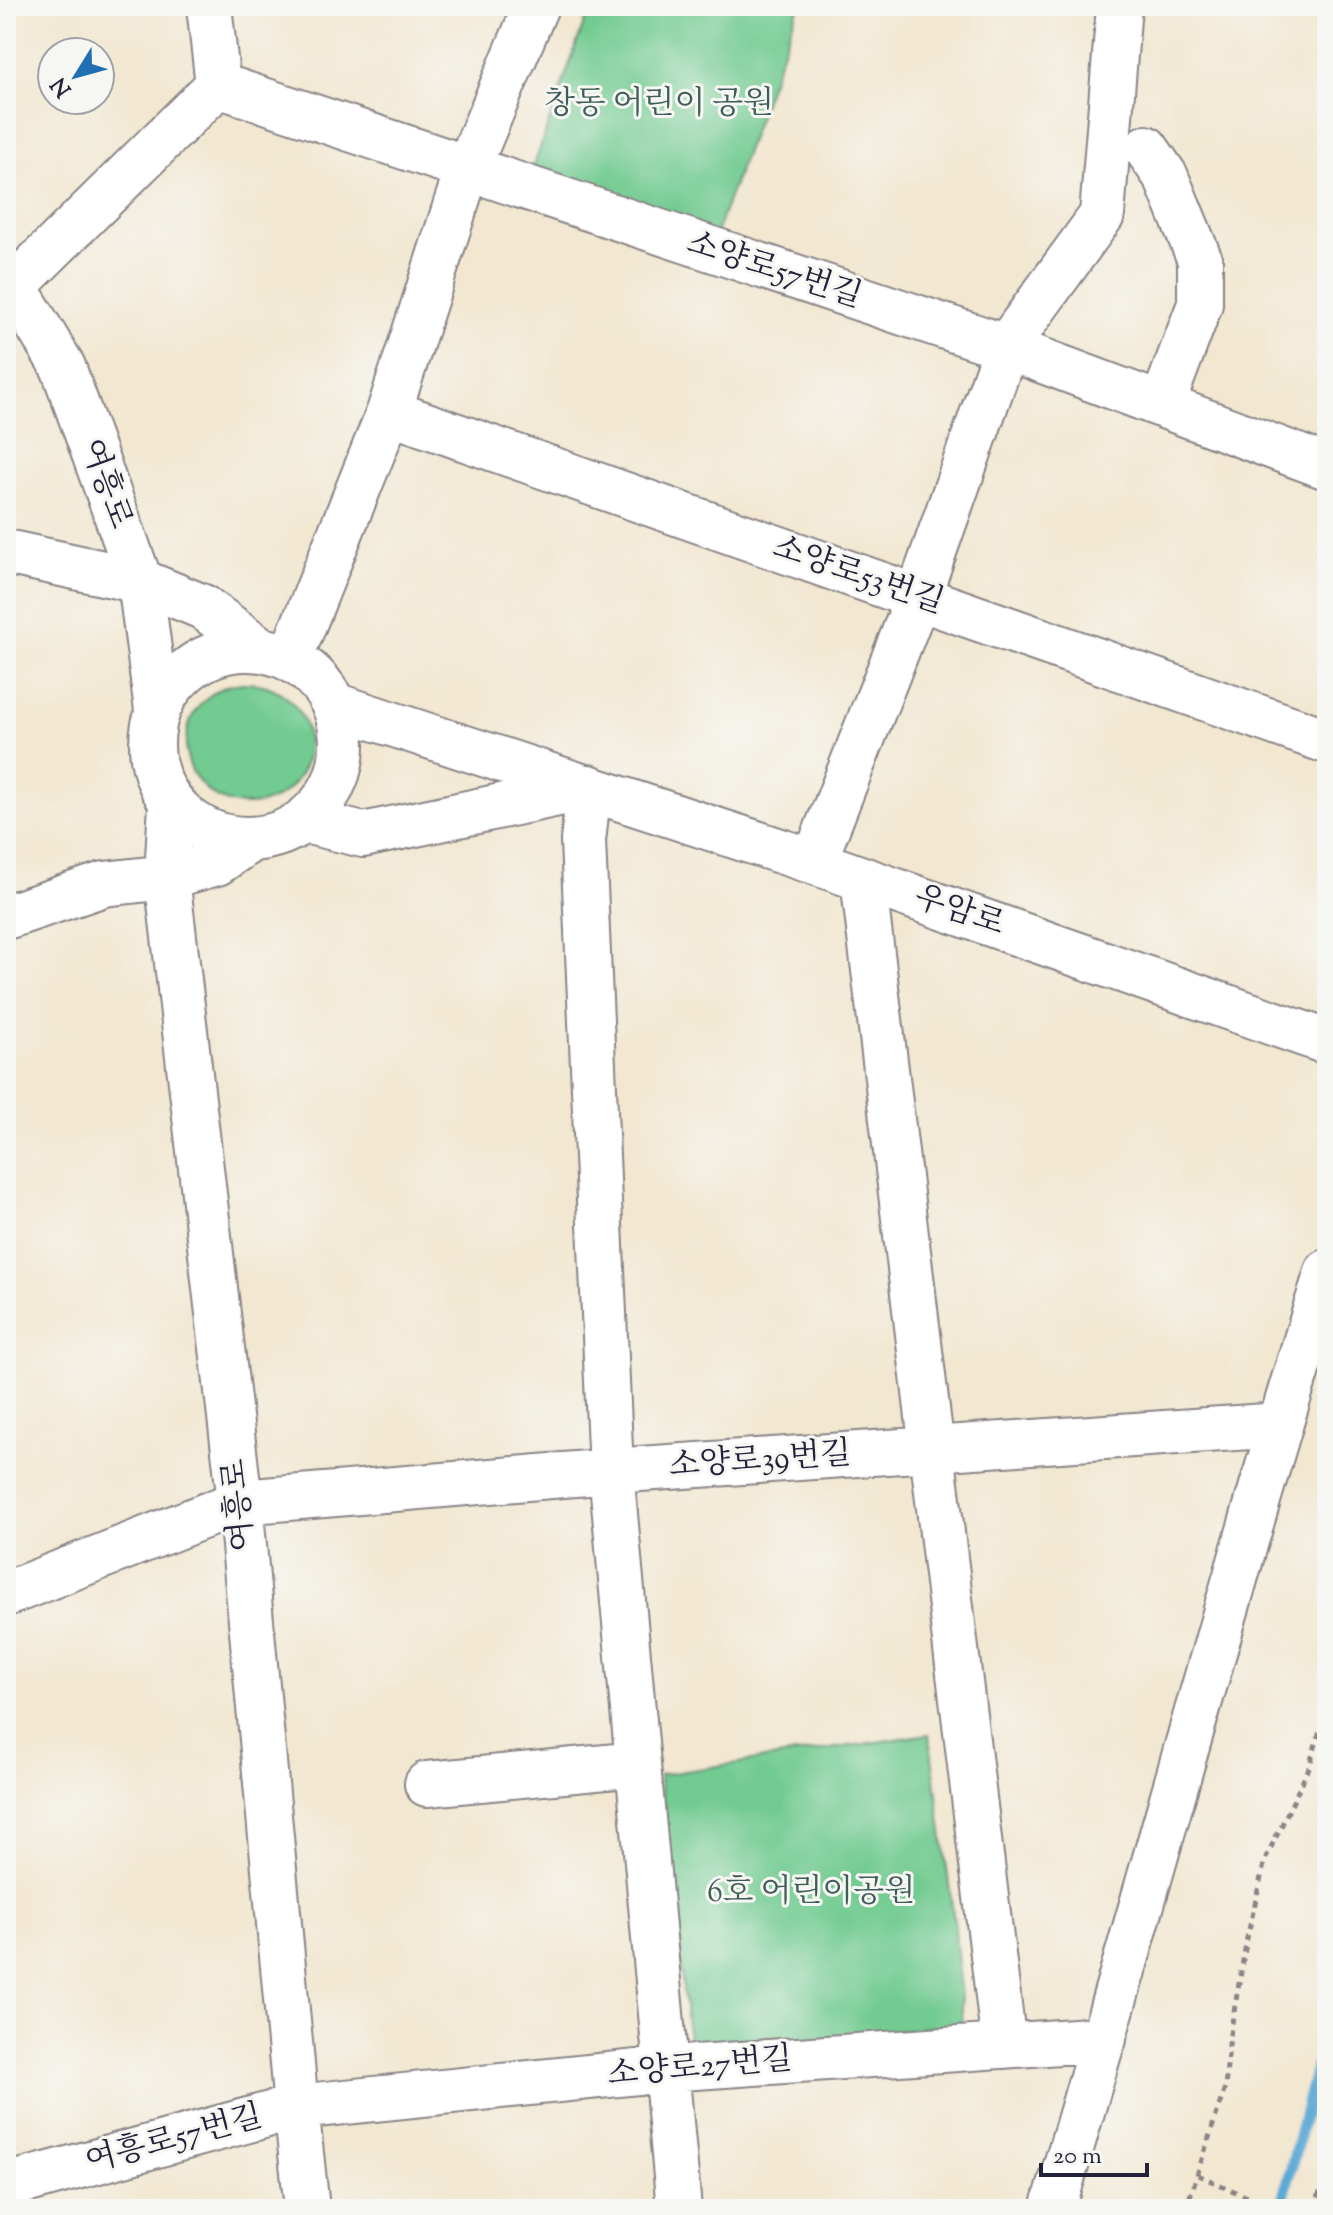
<svg xmlns="http://www.w3.org/2000/svg" width="1333" height="2215" font-family="'Sorts Mill Goudy','Noto Serif KR',serif">
<rect width="100%" height="100%" fill="#f6f6f2"/>
<filter id="ink" filterUnits="userSpaceOnUse"><feTurbulence type="fractalNoise" baseFrequency=".0125" numOctaves="2"/><feDisplacementMap in="SourceGraphic" scale="16" xChannelSelector="R" yChannelSelector="G"/><feConvolveMatrix kernelMatrix="1 2 1 2 8 2 1 2 1" color-interpolation-filters="sRGB"/></filter>
<filter id="wash" filterUnits="userSpaceOnUse"><feTurbulence type="fractalNoise" baseFrequency=".006" numOctaves="4" result="noise"/><feDisplacementMap in="SourceGraphic" scale="32" xChannelSelector="R" yChannelSelector="G"/><feGaussianBlur stdDeviation="1.8" result="paint"/><feColorMatrix in="noise" values="0 0 0 0 0 0 0 0 0 0 0 0 0 0 0 0 0 1.4 0 .05"/><feComposite in="paint" operator="in"/></filter>
<g filter="url(#wash)">
<rect width="100%" height="100%" fill="#f2e7d0"/>
<path fill="#72cb91" stroke="#4a7666" stroke-width="2" d="M590,6H799L714,239L533,168Z
M186 744a61 61 0 1 1 122 0a61 61 0 1 1-122 0Z
M929,1734L955,1929L963,2024L690,2052L659,1775Z"/>
<g fill="none" stroke-linecap="round" stroke-linejoin="round">
<path stroke="#5ca9d5" stroke-width="11" d="M1281,2209L1327,2023"/>
</g>
</g>
<g filter="url(#ink)">
<g fill="none" stroke-linecap="round" stroke-linejoin="round">
<defs>
<path id="minor" d="M218,85L1006,347L1327,467
M1146,148L1166,177L1200,260V304L1162,405
M6,273L63,367L140,581L157,710
M14,286L218,85L209,6
M389,412L1327,741
M6,552L140,581L203,607L260,649
M152 744a95 95 0 1 1 190 0a95 95 0 1 1-190 0Z
M290,659L389,412L467,170L536,6
M334,705L814,862L1327,1042
M589,787L583,841L611,1471L679,2209
M171,803L167,877L240,1502L296,2107L307,2209
M305,821L363,835L587,788
M814,862L918,597L1006,347L1102,215L1119,6
M863,879L1004,2046
M6,917L104,884L167,877L217,863L250,840
M6,1594L240,1502L611,1471L1280,1425
M427,1784L638,1764
M6,2186L296,2107L667,2069L1104,2039
M1053,2209C1147,1897 1230,1582 1327,1272"/>
</defs>
<use href="#minor" stroke="#8a8486" stroke-width="48"/>
<path stroke="#8a8486" stroke-width="5" stroke-dasharray="6 6" stroke-linecap="butt" d="M1198,2175L1274,2209
M1186,2209L1225,2088L1230,2034L1247,1938L1265,1860L1308,1770L1324,1718L1327,1699
M1315,2209L1327,2168"/>
<use href="#minor" stroke="#fff" stroke-width="44"/>
</g>
</g>
<g text-anchor="middle" dominant-baseline="central" stroke-width="6" stroke-linejoin="round" paint-order="stroke">
<g font-size="32" fill="#3e5d59" stroke="#f6f6f2">
<text x="659" y="105">창동 어린이 공원</text>
<text x="811" y="1893">6호 어린이공원</text>
</g>
<g font-size="32" fill="#22223b" stroke="#f6f6f2">
<text transform="translate(774 271) rotate(18)">소양로57번길</text>
<text transform="translate(105 484) rotate(70)">여흥로</text>
<text transform="translate(858 576) rotate(19)">소양로53번길</text>
<text transform="translate(959 912) rotate(19)">우암로</text>
<text transform="translate(760 1461) rotate(-4)">소양로39번길</text>
<text transform="translate(240 1505) rotate(-96)">여흥로</text>
<text transform="translate(700 2068) rotate(-5)">소양로27번길</text>
<text transform="translate(174 2140) rotate(-15)">여흥로57번길</text>
</g>
</g>
<rect width="1333" height="2215" fill="none" stroke="#f6f6f2" stroke-width="32"/>
<g transform="translate(76 76) rotate(233)"><circle r="38" fill="#f6f6f2" stroke="#a1a1a9" stroke-width="2"/>
<path d="M0-6L14 30L0 20L-14 30Z" fill="#1f6fb2"/>
<text y="-12" font-size="22" font-weight="bold" text-anchor="middle" fill="#22223b">N</text>
</g>
<path d="M1041 2163v12h106v-12" fill="none" stroke="#22223b" stroke-width="4"/>
<text x="1053" y="2163" font-size="24" fill="#22223b" stroke="#f6f6f2" stroke-width="6" paint-order="stroke">20 m</text>
</svg>
